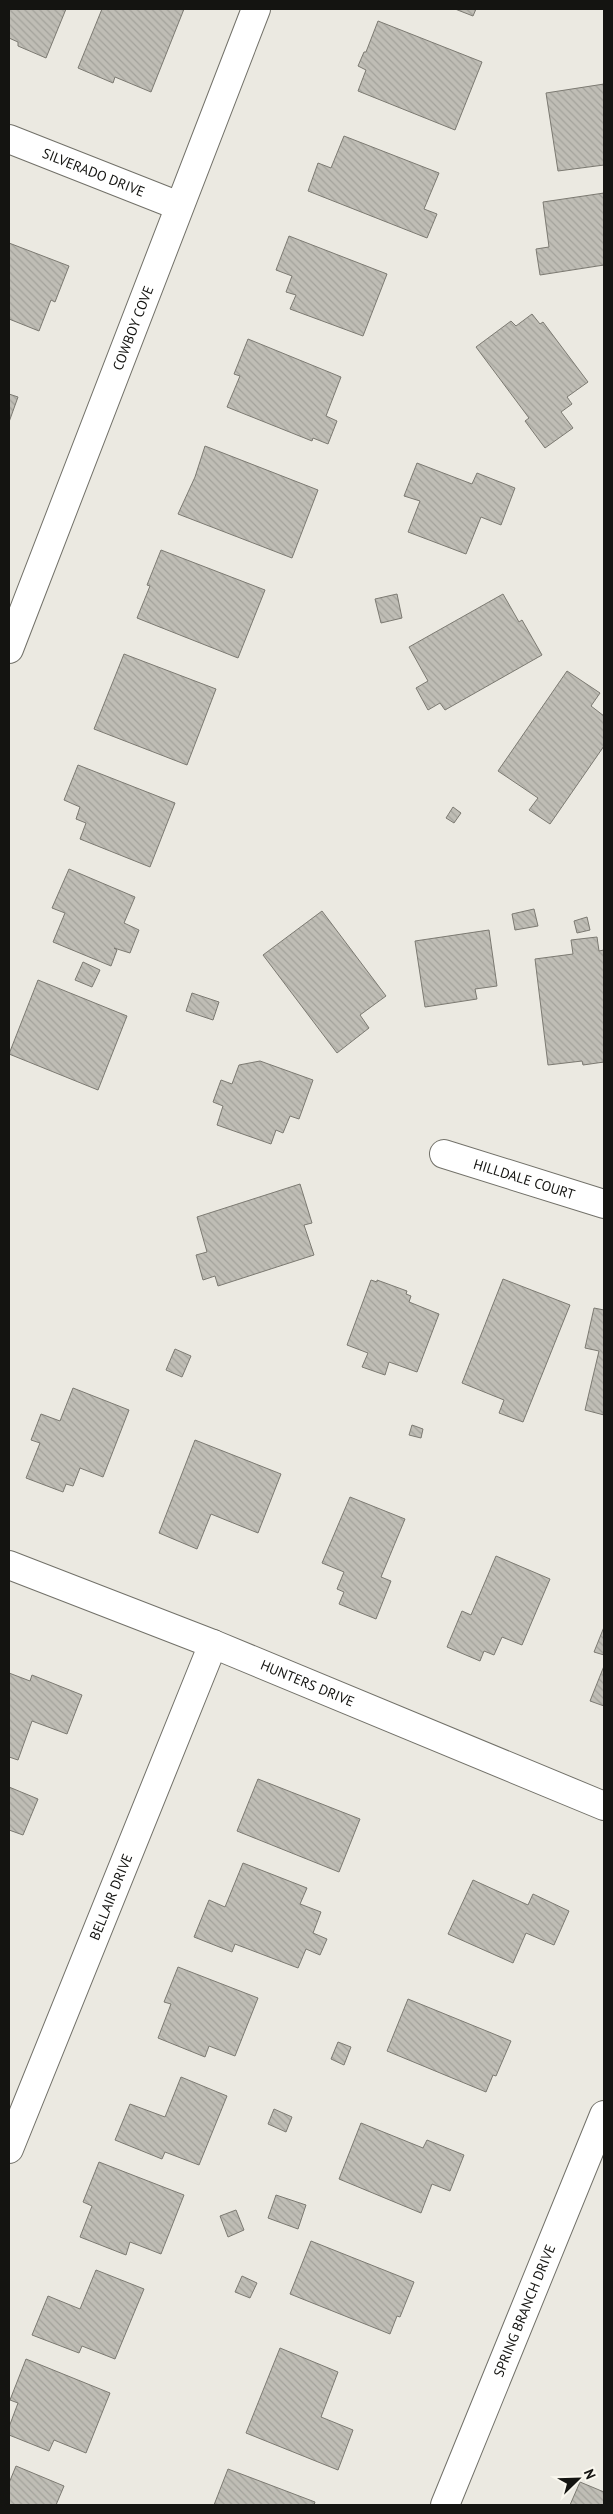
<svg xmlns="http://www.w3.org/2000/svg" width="613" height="2514" font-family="'PT Sans',sans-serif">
<defs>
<pattern id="building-back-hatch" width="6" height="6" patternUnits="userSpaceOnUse" patternTransform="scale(1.25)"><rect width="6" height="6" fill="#bfbdb5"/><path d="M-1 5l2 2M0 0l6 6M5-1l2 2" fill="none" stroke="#a3a29b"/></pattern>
</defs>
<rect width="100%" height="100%" fill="#ebe9e1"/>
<path fill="url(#building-back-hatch)" stroke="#7c7a72" d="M9,9H66L46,58L18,46V42L9,38Z
M102,9H184L151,92L115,77L113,83L78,68Z
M455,9H476L473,16Z
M378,21L482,62L455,130L358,91L366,70L358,66L364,52H366Z
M604,84V165L558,171L546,93Z
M344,136L439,173L424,209L437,214L427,238L308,191L318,163L331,168Z
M604,193V265L540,275L536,249L549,247L543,202Z
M289,236L387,274L363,336L290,309L296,295L286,292L292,276L276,270Z
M9,243L69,266L55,302L51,300L39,331L9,319Z
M532,314L540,324L543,322L588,382L567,397L572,404L561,412L573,428L545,448L525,421L529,418L476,347L511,321L516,326Z
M248,339L341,377L326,416L337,421L328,444L313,438L312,441L227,407L240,376L234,374Z
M9,394L18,397L9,422Z
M205,446L318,490L292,558L178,514L195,477Z
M417,463L472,484L477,473L515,488L501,525L481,517L466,554L408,532L420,501L404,496Z
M161,550L265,590L238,658L137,618L150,586L147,585Z
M397,594L402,618L381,623L375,599Z
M503,594L519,622L522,620L542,655L445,710L440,703L428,710L416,688L428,681L409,647Z
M124,654L216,689L187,765L94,729Z
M567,671L600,693L591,706L604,716V746L550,824L529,810L538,798L498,771Z
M78,765L175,803L150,867L80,839L86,823L76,819L80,807L64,800Z
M453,807L461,813L454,823L446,818Z
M69,869L135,897L124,923L139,930L130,953L114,948L117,950L111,966L53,942L65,913L52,908Z
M534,909L538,926L515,930L512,914Z
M322,911L386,996L360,1015L369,1028L337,1053L263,955Z
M587,917L590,930L577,933L574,921Z
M489,930L497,986L475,989L477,999L425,1007L415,941Z
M597,937L599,951L604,950V1062L583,1065L582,1061L548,1065L535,959L573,954L571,940Z
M83,962L100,970L92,987L75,980Z
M38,980L127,1016L98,1090L9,1054Z
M192,993L219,1002L213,1020L186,1011Z
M260,1061L313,1080L299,1119L290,1116L283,1133L276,1130L271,1144L217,1125L223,1106L213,1102L221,1080L232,1084L239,1065Z
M300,1184L312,1223L304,1225L314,1255L218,1286L215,1276L203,1280L196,1255L207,1252L197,1217Z
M503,1279L570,1305L523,1422L499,1413L504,1400L462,1383Z
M371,1280L377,1282V1280L407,1291L406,1294L411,1296L409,1302L439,1314L417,1372L389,1362L385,1375L362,1367L368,1353L347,1345Z
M594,1308L604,1310V1415L585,1410L599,1351L585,1348Z
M175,1349L191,1356L182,1377L166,1370Z
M73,1388L129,1410L103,1477L80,1468L73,1486L66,1484L63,1492L26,1478L40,1443L31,1440L41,1414L60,1421Z
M412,1425L423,1429L421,1438L409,1435Z
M195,1440L281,1474L258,1533L211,1514L197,1549L159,1533Z
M350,1497L405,1519L381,1577L391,1581L376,1619L339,1604L344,1592L337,1589L344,1572L322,1563Z
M496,1556L550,1579L522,1645L502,1637L494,1655L484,1651L480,1661L447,1647L462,1611L471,1615Z
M604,1627V1655L594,1652Z
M604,1666V1706L590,1701Z
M9,1673L30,1681L32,1675L82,1695L67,1734L32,1721L18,1760L9,1757Z
M258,1779L360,1819L339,1872L237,1831Z
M9,1787L38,1799L23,1835L9,1830Z
M243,1863L307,1888L300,1904L321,1912L313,1933L327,1939L320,1955L306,1949L298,1968L235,1944L232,1952L194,1937L209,1900L225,1907Z
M473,1880L528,1905L533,1894L569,1911L554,1945L526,1933L513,1963L448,1934Z
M178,1967L258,1998L235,2056L209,2046L205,2057L158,2038L171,2004L164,2002Z
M408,1999L511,2041L496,2076L493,2075L486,2092L387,2051Z
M338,2042L351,2047L344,2065L331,2059Z
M181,2077L227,2096L199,2165L165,2152L162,2159L115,2140L130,2104L165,2117Z
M274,2109L292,2117L286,2132L268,2124Z
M361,2123L423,2148L427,2140L464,2155L450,2191L432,2184L421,2213L339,2179Z
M99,2162L184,2195L161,2254L130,2242L126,2255L80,2237L92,2206L83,2202Z
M276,2195L306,2205L298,2229L268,2218Z
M236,2210L244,2230L228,2237L220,2216Z
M311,2241L414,2282L400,2317L397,2316L390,2334L290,2294Z
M96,2270L144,2289L115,2359L82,2346L79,2353L32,2335L48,2296L80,2309Z
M242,2276L257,2283L250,2298L235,2292Z
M280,2348L338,2372L321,2417L353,2430L338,2470L246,2433Z
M26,2359L110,2393L86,2453L54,2440L49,2451L9,2435V2427L18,2403L10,2400Z
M16,2466L64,2486L56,2505H9V2483Z
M228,2469L315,2502L314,2505H214Z
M580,2482L604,2492V2505H570Z"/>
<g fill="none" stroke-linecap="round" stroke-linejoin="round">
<defs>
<g id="minor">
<path id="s1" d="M9,139L179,206"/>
<path id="s2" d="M9,649L256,9"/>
<path id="s3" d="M444,1154L604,1204"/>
<path id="s4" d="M9,1565L213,1644L604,1806"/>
<path id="s5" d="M9,2149L213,1644"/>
</g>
<g id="tertiary">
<path id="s6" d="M445,2505L604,2115"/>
</g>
</defs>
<use href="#minor" stroke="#727169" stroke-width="30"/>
<use href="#tertiary" stroke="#727169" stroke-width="30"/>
<use href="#minor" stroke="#fff" stroke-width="28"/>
<use href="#tertiary" stroke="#fff" stroke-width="28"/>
</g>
<g text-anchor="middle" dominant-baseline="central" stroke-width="5" stroke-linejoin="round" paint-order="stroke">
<g font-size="14" fill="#141411" stroke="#f9f7ee">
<text stroke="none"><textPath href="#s1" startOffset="91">SILVERADO DRIVE</textPath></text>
<text stroke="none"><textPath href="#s2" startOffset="344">COWBOY COVE</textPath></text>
<text stroke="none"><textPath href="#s3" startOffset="84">HILLDALE COURT</textPath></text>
<text stroke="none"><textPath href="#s4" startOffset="321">HUNTERS DRIVE</textPath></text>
<text stroke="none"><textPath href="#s5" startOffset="272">BELLAIR DRIVE</textPath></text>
<text stroke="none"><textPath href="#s6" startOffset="210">SPRING BRANCH DRIVE</textPath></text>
</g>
</g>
<rect width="613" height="2514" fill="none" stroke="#141411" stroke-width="20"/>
<g transform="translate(578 2479) rotate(67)" stroke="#f9f7ee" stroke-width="4" paint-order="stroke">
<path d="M0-4L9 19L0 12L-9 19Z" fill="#141411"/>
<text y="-8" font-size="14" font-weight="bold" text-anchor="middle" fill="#141411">N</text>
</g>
</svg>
